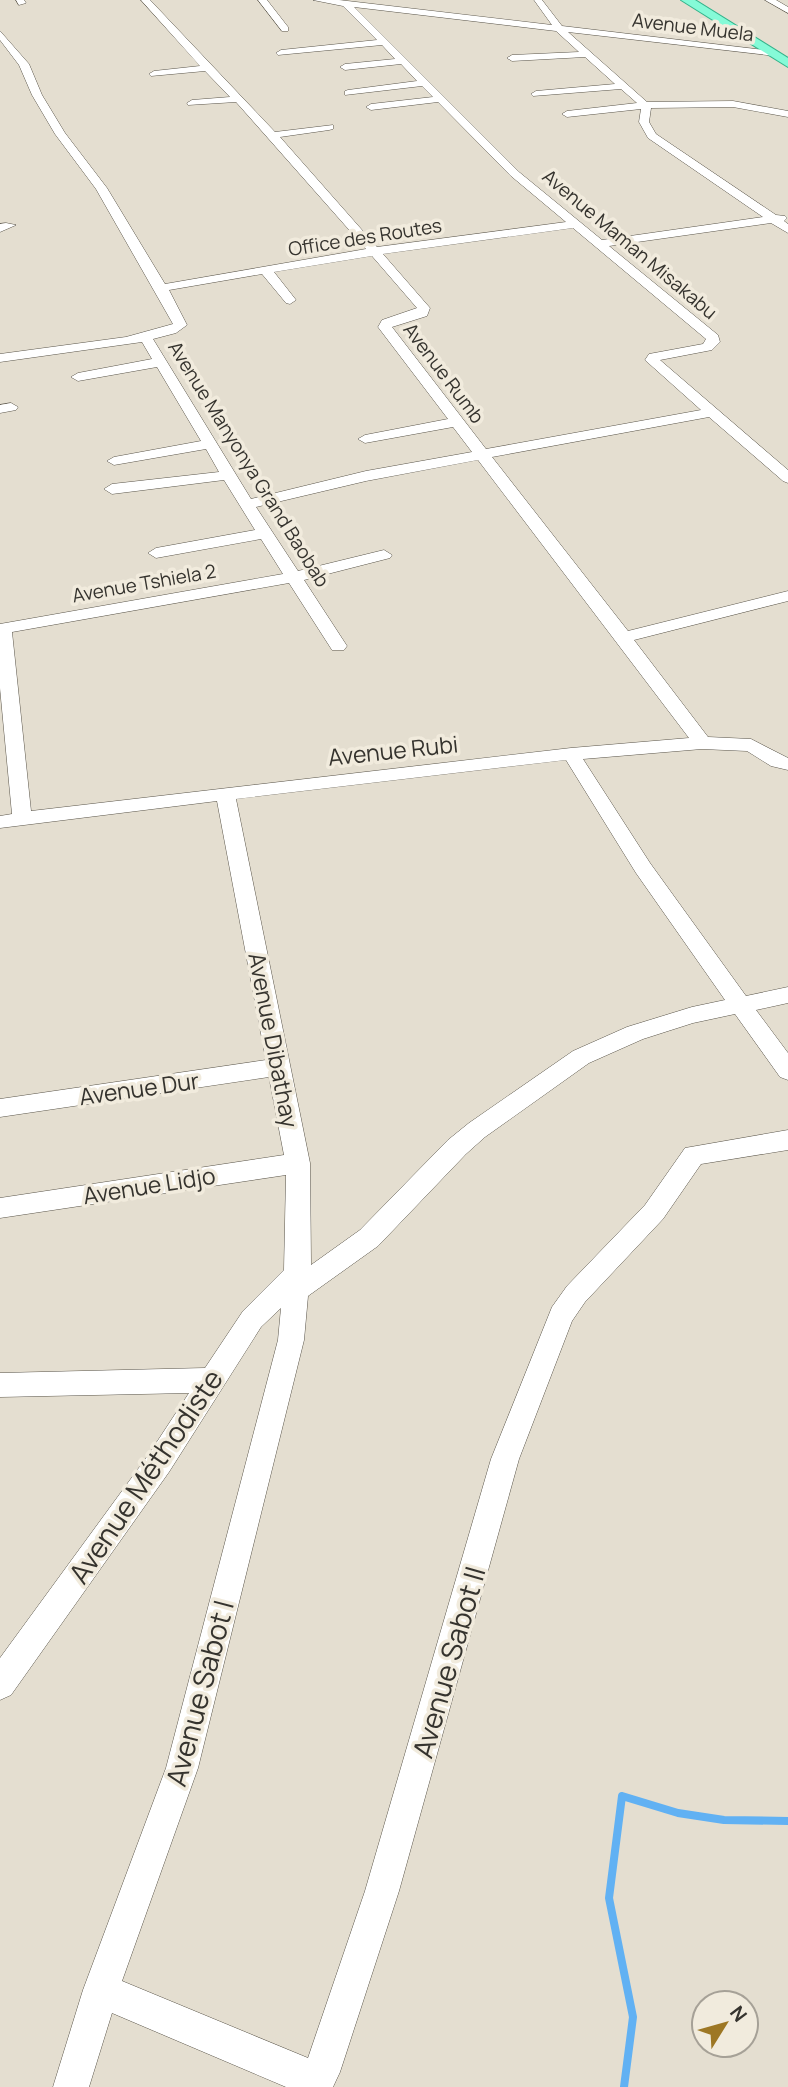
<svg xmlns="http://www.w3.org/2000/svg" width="788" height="2087" font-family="Manrope,sans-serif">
<rect width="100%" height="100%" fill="#e4ded0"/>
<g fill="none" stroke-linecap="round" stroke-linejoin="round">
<path stroke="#61b1f3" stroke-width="8" d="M624,2087L633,2017L609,1898L622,1796L678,1813L724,1820L788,1821"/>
<defs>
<path id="minor" d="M16,0H24L26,3L19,5Z
M141,0H150L275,132L333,125V129L329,130L280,137L377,247L566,222L511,176L438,102L371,110L366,107L371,104L433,97L422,86L345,95V91L348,90L417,81L401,64L345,70L340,67L345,64L395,59L382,45L278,55L276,53L281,50L377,40L343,6L313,0H339L552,25L534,0H542L562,26L773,51L778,54L776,56L568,32L647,102L733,101L788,111V117L733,107L651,108L649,122L656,134L776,215L785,216L787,218L784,221L788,224V233L771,223L609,246L718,335L720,342L712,350L660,360L788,470V483L783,481L709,417L492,457L628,631L788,591V601L634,640L708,737L751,739L788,758V770L771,766L747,751L702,749L583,759L650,863L746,996L788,987V1003L756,1010L788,1053V1080L780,1077L735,1014L693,1023L643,1039L589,1063L485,1137L466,1154L378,1246L308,1296L304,1340L198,1768L122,1981L308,2058L365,1891L491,1459L552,1307L567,1286L645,1205L685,1148L788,1130V1150L701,1164L663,1219L585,1302L572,1321L519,1459L399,1891L340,2072L333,2087H286L112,2013L89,2087H53L83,1990L166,1768L278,1340L281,1308L261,1327L169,1472L11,1695L0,1700V1658L149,1454L189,1393L0,1397V1373L205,1368L243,1311L284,1270L286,1175L0,1218V1198L284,1155L269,1077L0,1117V1099L266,1060L217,801L0,828V816L12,814L0,688V624L283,574L261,539L156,558L148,553L156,548L255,530L224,480L112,494L104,489L112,484L219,472L206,449L114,465L107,461L114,457L201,441L157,367L78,381L71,377L78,373L152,359L142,342L0,362V354L126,337L173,324L96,189L55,134L32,95L19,65L0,40V31L29,64L42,95L65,133L107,188L165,284L366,249L236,102L188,105L187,103L192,100L230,97L205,71L151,76L149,74L154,71L200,66ZM354,7L556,31L579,52L512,55L507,58L512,61L585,57L615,84L536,91L531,94L533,96L621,89L637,103L567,111L562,114L567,117L641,109L639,122L648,138L763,217L602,240L519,172ZM573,228L706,339L703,344L649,354L645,360L701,410L486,449L392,327L427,316L430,308L383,254ZM372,256L417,308L382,320L378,327L448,419L365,435L358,439L365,443L453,427L472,452L366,471L251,499L153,339L176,333L187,325L169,290L262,274L286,303L290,304L296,300L274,272ZM478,460L689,738L571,748L31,811L12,632L289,583L332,650H344L347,646L304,580L390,558L392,555L384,550L298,571L256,507L366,481ZM566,760L636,873L725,1000L692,1007L627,1027L573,1051L469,1123L448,1140L360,1230L311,1265L310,1163L236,799Z
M258,0H267L288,27V31H282Z
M765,0H776L788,7V13Z
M6,223L16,225L0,232V224Z
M11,403L18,407L16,410L0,413V405Z"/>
<path id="major" d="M681,0H695L788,58V67Z"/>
</defs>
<use href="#minor" stroke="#5a554a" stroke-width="1"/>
<use href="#major" stroke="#34b28a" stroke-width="2"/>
<use href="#minor" fill="#fff" fill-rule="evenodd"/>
<use href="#major" fill="#85fad7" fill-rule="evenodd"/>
</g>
<g text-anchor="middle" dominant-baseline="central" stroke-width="7" stroke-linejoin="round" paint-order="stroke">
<g font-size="19" fill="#35332e" stroke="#f1ebdd">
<text transform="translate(693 27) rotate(7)">Avenue Muela</text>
<text transform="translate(365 237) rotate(-9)">Office des Routes</text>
<text transform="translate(630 244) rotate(40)">Avenue Maman Misakabu</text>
<text transform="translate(444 373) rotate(53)">Avenue Rumb</text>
<text transform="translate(249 464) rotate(58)">Avenue Manyonya Grand Baobab</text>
<text transform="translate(144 583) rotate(-10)">Avenue Tshiela 2</text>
</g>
<g font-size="23" fill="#35332e" stroke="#f1ebdd">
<text transform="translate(393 750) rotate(-6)">Avenue Rubi</text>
<text transform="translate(274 1040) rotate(79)">Avenue Dibathay</text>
<text transform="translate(139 1088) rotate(-8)">Avenue Dur</text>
<text transform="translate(149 1185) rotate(-9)">Avenue Lidjo</text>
</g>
<g font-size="28" fill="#35332e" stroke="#f1ebdd">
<text transform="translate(145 1476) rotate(-56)">Avenue Méthodiste</text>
<text transform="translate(448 1662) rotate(-74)">Avenue Sabot II</text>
<text transform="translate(199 1693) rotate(-75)">Avenue Sabot I</text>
</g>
</g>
<g transform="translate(725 2024) rotate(53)"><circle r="33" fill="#f1ebdd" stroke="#a6a197" stroke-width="2"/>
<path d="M0-5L12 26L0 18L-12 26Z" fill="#9d7724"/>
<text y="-10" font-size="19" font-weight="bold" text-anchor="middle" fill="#35332e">N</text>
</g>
</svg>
